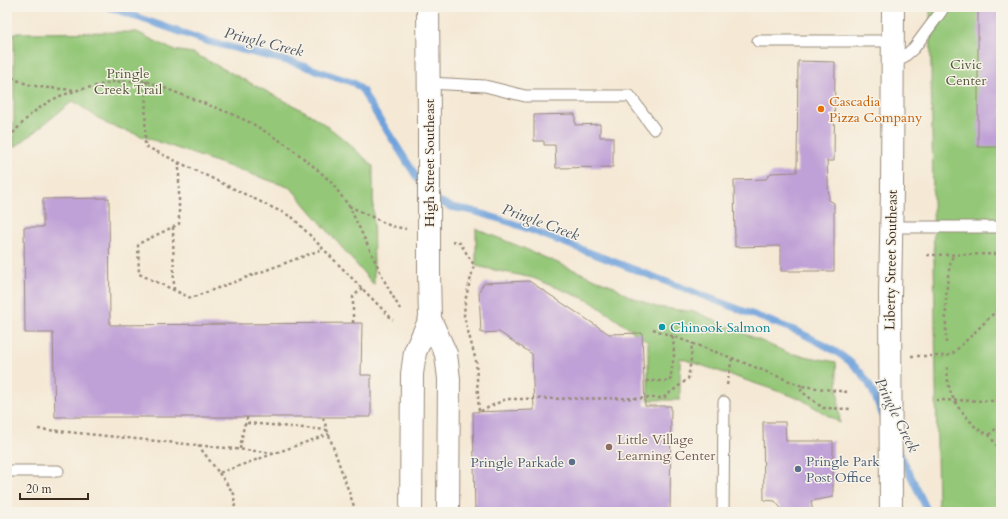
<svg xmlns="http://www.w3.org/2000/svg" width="1008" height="519" font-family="Cardo,serif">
<rect width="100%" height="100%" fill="#f7f3e8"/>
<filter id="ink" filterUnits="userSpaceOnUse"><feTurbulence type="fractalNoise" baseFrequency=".025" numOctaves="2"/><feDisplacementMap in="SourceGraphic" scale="8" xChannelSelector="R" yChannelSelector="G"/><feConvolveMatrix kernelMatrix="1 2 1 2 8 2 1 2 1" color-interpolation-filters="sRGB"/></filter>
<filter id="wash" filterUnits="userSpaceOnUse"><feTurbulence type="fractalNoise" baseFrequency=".012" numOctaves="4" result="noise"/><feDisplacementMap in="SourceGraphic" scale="16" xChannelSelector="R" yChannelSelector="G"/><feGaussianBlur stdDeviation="0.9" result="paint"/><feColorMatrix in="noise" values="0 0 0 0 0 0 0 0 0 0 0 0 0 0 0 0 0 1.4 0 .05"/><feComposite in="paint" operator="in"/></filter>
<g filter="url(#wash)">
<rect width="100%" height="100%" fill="#f5e9d5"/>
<path fill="#94c778" stroke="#68784b" d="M930,7H1001V430L999,434L1001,442V512H938Z
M137,32L173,50L193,53L306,112C331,127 352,146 373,166L374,285L291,188L107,124L73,101L14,148V33Z
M476,229L516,245L595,279L614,286L627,295L656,307L696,312L788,353L836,362L840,423L801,399L680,358V400H648V342L590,301L533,278L476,266Z"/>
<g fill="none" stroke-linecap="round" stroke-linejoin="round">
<path stroke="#6fa2db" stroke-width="7" d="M108,7L206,41L295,63L354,83L363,91L368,101L423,187
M433,198L451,207L473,211L512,223L799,332C824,345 852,357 867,381C874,392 878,405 883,416
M898,449L928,512"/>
</g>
<g id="blocks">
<path fill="#c0a1d7" d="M978,7H1001V147H978Z
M798,61L835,62L834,161H827L829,200L834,203V271H781V246L735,247L734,180L766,179L771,173L797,172Z
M575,114V125L600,124V137H613V167L556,168L555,145H544V141H534V115Z
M109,198L110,325L362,323L361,375H371V417H55L53,333H25L24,227H43V199Z
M529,281L609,334L642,333L645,406H671L670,512H475L473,412L534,410L532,354L499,332L481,333L479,291L484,283Z
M763,422H785L786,441H833V497L811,501L813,512H784L775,501L764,500Z"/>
</g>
</g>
<g filter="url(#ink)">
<use href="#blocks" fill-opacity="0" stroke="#988a7a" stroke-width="1"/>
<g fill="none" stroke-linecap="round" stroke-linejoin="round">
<defs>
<path id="lane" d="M758,41H893
M893,66L914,48L940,13L944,7
M428,83L485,86L525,96H630L654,129
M891,227H1001
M7,471H58
M723,512L724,402"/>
<path id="secondary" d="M428,7L429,123
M429,273L430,319L446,354L449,379L448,512
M411,512L412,374L415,352L430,319"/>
<path id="primary" d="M890,296L892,189L893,7"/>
</defs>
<use href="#lane" stroke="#988a7a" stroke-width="13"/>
<use href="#secondary" stroke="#988a7a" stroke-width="24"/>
<use href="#primary" stroke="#988a7a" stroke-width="24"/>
<path stroke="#988a7a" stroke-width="2.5" stroke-dasharray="3 3" stroke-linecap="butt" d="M7,74C27,89 52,88 76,90
M146,81L145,146L292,217L393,320
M7,135L13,133L31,114L48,102L60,96L78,90L113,82L146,81L232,114L253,124L287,145L318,170L331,182L349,206L386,284L400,309
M179,162V224L138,244L139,274L191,298L323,249
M349,206L391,226L406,229
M173,227L174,290
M452,241L460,243L474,265L465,301L464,316L476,361L479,412L506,399L663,398L688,379L691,359L692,343
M927,255L1001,254
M353,323V297L362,288
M653,329L732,358L802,386
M970,337L997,310L1001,308
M946,343C946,316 944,281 953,255
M947,367L948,383L951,394L958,407L977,429L989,435L1001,451
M646,381H670L674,355L673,336
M727,385L732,358
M847,392L802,386L801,391L823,408L851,409
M936,400L1001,401
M247,417V423L327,430
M323,418L356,512
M38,429L275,453
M989,435L1001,424
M198,445L219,473L329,434
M240,449L244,425L247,423
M219,473L234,494L235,512"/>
<use href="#lane" stroke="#fff" stroke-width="11"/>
<use href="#secondary" stroke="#fff" stroke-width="22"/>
<use href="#primary" stroke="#fff" stroke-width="22"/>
<defs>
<path id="secondary-bridge" d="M429,273V123"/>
<path id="primary-bridge" d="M890,296L891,512"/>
</defs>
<use href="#secondary-bridge" stroke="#988a7a" stroke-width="24" stroke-linecap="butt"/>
<use href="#primary-bridge" stroke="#988a7a" stroke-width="24" stroke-linecap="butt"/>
<path stroke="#988a7a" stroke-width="2.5" stroke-dasharray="3 3" stroke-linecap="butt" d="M911,356H947L953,353L970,337"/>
<use href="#secondary-bridge" stroke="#fff" stroke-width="22"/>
<use href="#primary-bridge" stroke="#fff" stroke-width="22"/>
</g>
</g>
<circle fill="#e8710a" stroke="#f7f3e8" stroke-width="1.5" cx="821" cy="109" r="4"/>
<circle fill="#0f9aa8" stroke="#f7f3e8" stroke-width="1.5" cx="662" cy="327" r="4"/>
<circle fill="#8d6e63" stroke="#f7f3e8" stroke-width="1.5" cx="609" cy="447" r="4"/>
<g fill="#5c6f8a" stroke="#f7f3e8" stroke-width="1.5">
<circle cx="572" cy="462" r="4"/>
<circle cx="798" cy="469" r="4"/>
</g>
<g text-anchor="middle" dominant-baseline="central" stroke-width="3" stroke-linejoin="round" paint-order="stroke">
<g font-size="14" fill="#565939" stroke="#f7f3e8">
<text x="966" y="64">Civic<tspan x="966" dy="16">Center</tspan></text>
<text x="128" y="73">Pringle<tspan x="128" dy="16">Creek Trail</tspan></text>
</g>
<g font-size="14" fill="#c56008" stroke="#f7f3e8" text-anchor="start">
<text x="829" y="101">Cascadia<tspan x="829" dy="16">Pizza Company</tspan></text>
</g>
<g font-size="14" fill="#3b2a1e" stroke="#f7f3e8">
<text transform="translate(429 163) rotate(-90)">High Street Southeast</text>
<text transform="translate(891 260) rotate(-89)">Liberty Street Southeast</text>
</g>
<g font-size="14" fill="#0d838f" stroke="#f7f3e8" text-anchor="start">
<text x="670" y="327">Chinook Salmon</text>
</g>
<g font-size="14" fill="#785e54" stroke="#f7f3e8" text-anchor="start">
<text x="617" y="439">Little Village<tspan x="617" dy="16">Learning Center</tspan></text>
</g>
<g font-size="14" fill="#4e5e75" stroke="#f7f3e8" text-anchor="start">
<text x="806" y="461">Pringle Park<tspan x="806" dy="16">Post Office</tspan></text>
<text x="564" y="462" text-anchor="end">Pringle Parkade</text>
</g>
<g font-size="15" font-style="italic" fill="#4d5460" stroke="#f7f3e8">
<text transform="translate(264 42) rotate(14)">Pringle Creek</text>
<text transform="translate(541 222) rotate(20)">Pringle Creek</text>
<text transform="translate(897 415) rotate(64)">Pringle Creek</text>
</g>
</g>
<rect width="1008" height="519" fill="none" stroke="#f7f3e8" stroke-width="24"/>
<path d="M20 493v6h68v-6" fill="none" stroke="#3b2a1e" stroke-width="2"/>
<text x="26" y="493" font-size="12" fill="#3b2a1e" stroke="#f7f3e8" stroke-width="3" paint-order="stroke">20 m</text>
</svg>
